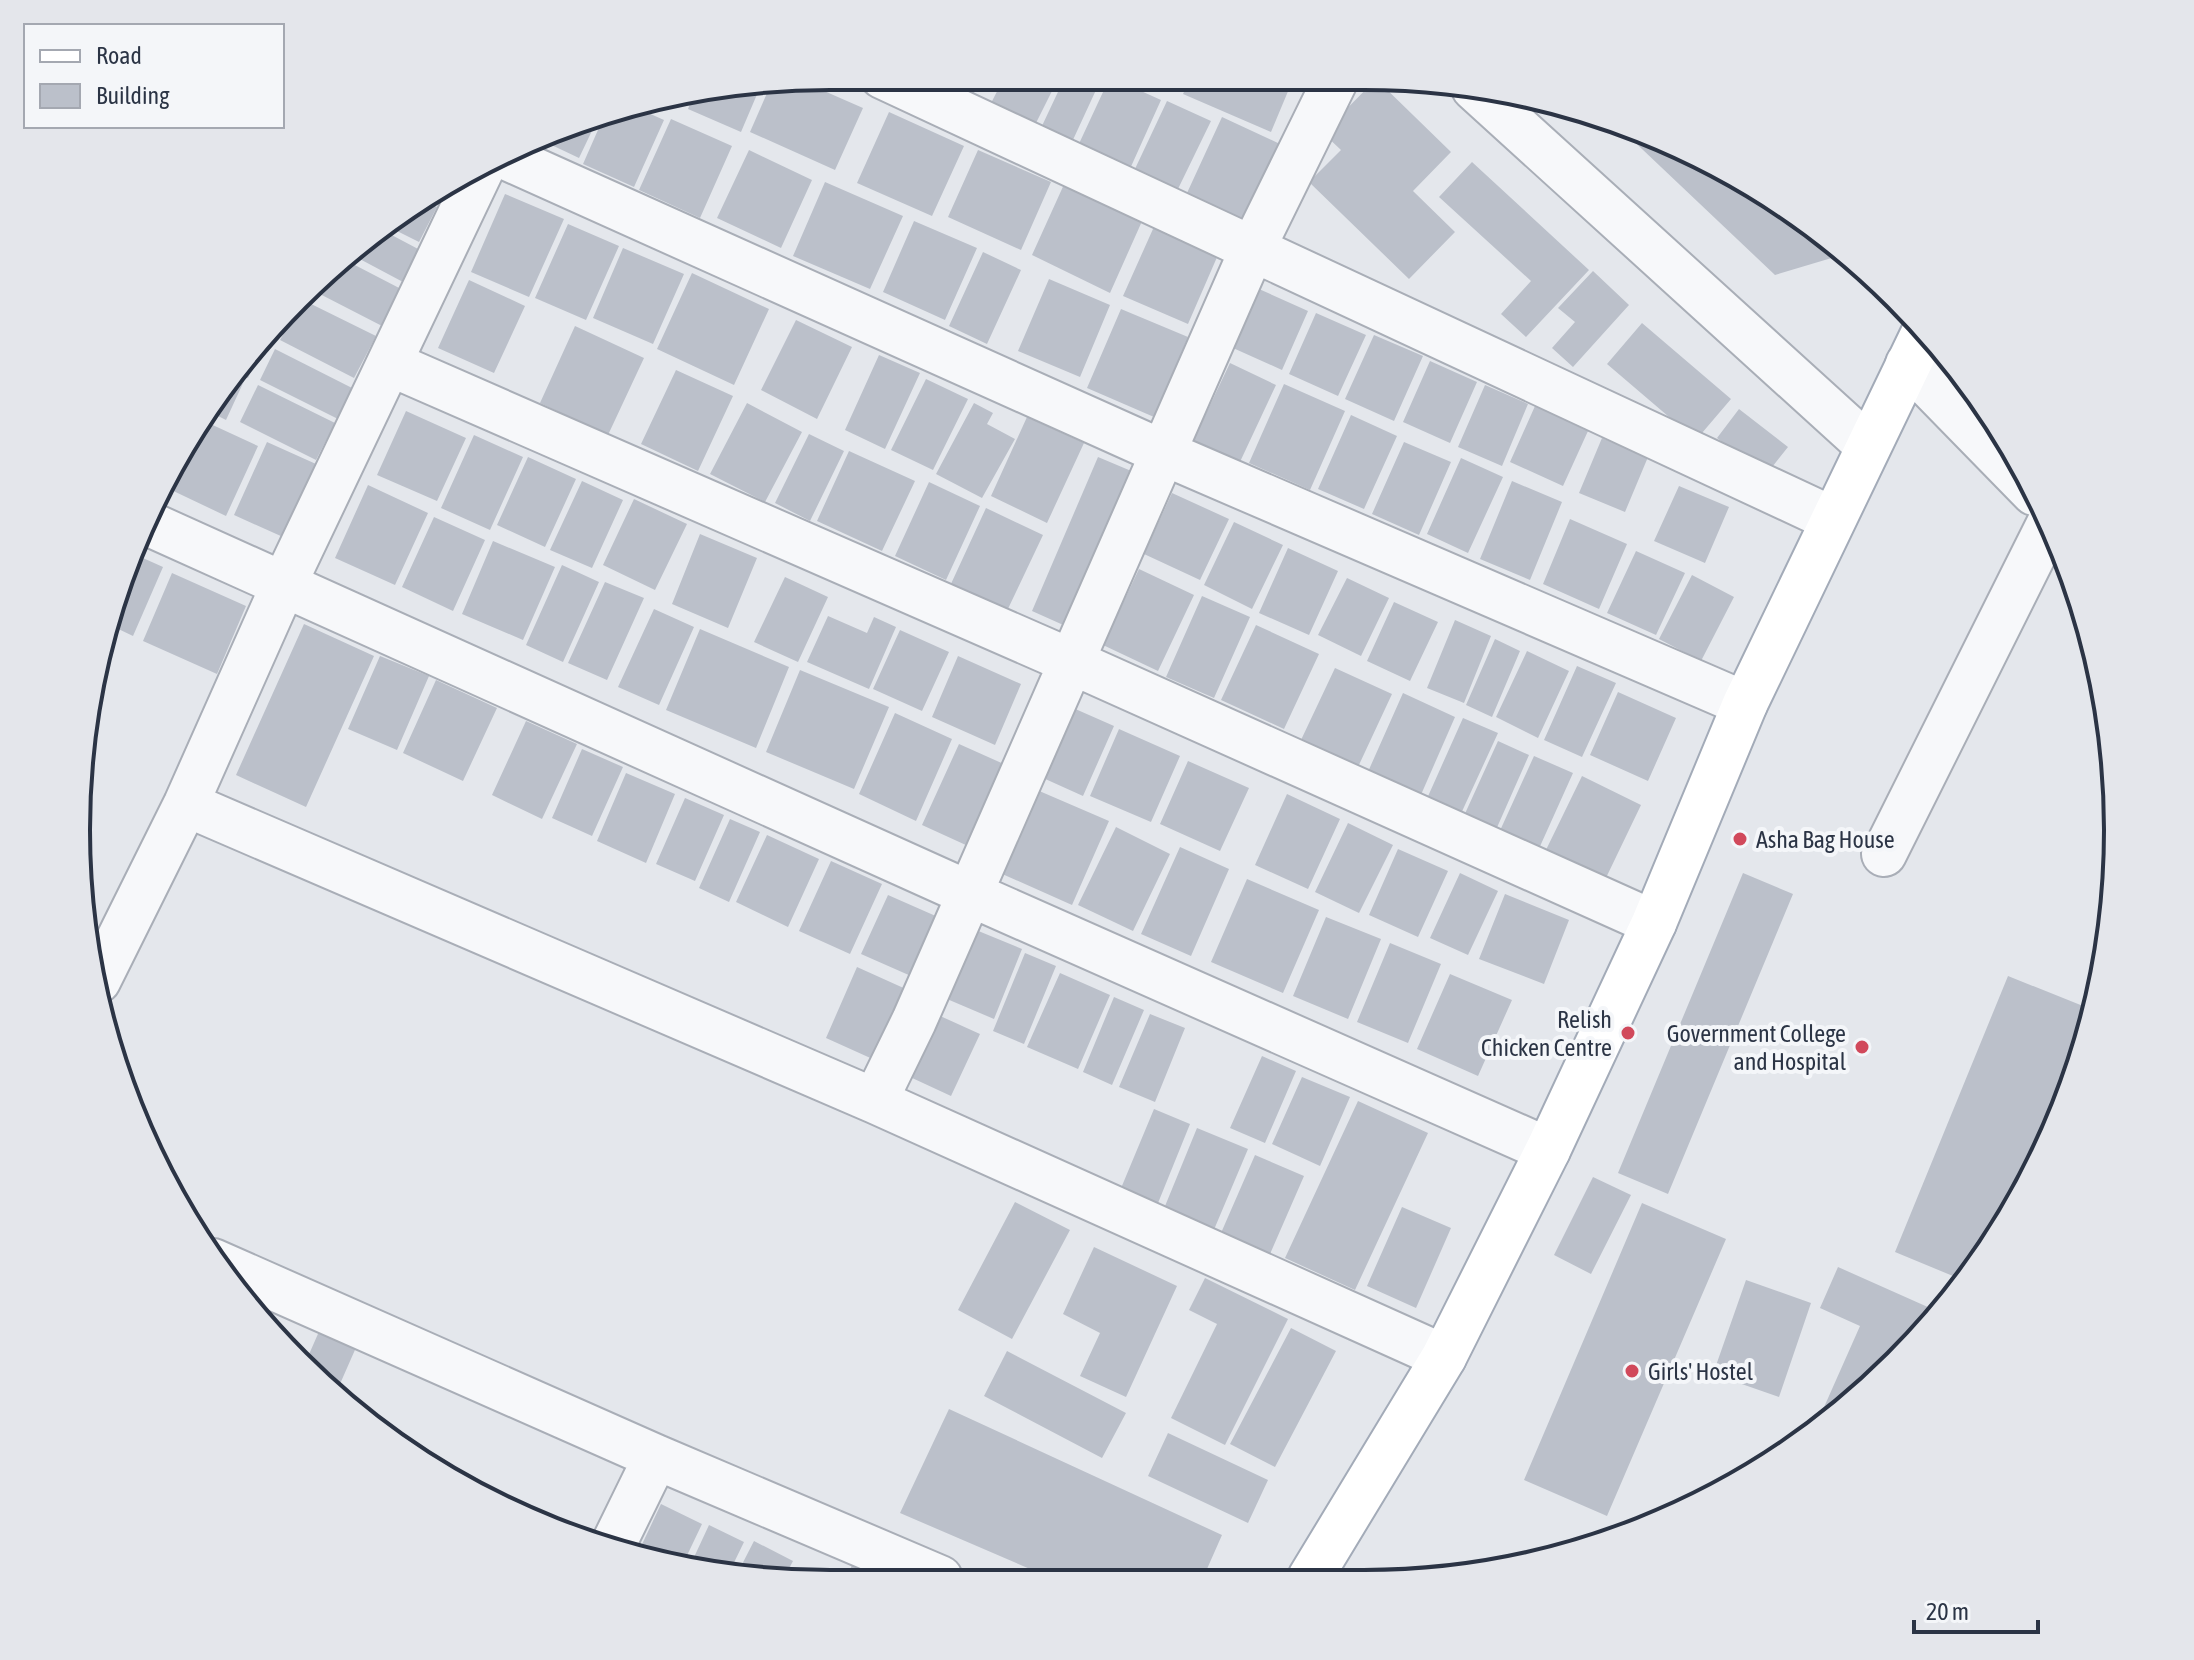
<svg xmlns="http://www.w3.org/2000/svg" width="2194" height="1660" font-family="'Asap Condensed',sans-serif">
<rect width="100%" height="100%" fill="#e4e7ec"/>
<path fill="#bbc0ca" d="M937,76H981L971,100L934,84Z
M1005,76L1059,77L1033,129L989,107Z
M1065,77H1102L1072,142L1041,128Z
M1110,77L1161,100L1129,171L1077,148Z
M1137,77H1172L1165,91Z
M1191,77H1294L1271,132L1183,94Z
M1376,79L1451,152L1413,191L1455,232L1409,279L1309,182L1341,150L1323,133Z
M799,80L863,108L835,170L750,132L771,84Z
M761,85L741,132L688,109L694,94Z
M684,95L678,108L658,99Z
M1167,101L1211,121L1177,191L1134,171Z
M628,104L664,120L634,187L583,164L605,114Z
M889,112L964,146L932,216L857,183Z
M599,116L579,158L541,140L595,118Z
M1222,117L1280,144L1246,220L1187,193Z
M671,119L732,146L700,218L639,190Z
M1623,131L1783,203L1845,254L1775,275Z
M749,150L812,180L781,248L717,218Z
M978,150L1051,182L1021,250L948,217Z
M1472,162L1589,270L1526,337L1501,314L1531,281L1439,197Z
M1066,180L1143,219L1110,293L1032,255Z
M825,182L903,216L870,289L793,256Z
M505,194L564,219L529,297L471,272Z
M424,200L437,207L419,242L391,228Z
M1157,220L1221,248L1188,324L1123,296Z
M914,221L977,248L945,320L883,292Z
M568,224L619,246L586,320L535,298Z
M386,232L420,250L403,282L356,257Z
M623,248L684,274L653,344L593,318Z
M983,252L1021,270L987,344L949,326Z
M349,262L403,290L384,327L314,291Z
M1593,271L1629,305L1573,367L1552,348L1575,322L1558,308Z
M692,273L769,309L734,385L657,349Z
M1049,279L1110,305L1080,377L1018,351Z
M469,280L525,306L494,373L438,348Z
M1259,289L1308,311L1282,370L1233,348Z
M303,300L376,336L354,378L280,340Z
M1121,309L1188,337L1154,417L1087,388Z
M1316,313L1366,335L1338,396L1289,374Z
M796,320L852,347L817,419L761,390Z
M277,321L267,343L259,339L263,333Z
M1642,323L1731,399L1696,440L1607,364Z
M575,326L644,358L608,435L540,403Z
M1374,335L1423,356L1394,421L1345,399Z
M256,343L262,347L248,378L237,373Z
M275,349L358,391L342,421L260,380Z
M879,355L920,373L885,449L845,430Z
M1430,361L1477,382L1450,443L1403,422Z
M1230,363L1276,385L1239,464L1192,443Z
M676,370L733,396L698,471L641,444Z
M234,376L244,381L226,420L210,412Z
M926,379L968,399L933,470L891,450Z
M1284,384L1345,411L1310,490L1249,463Z
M258,385L335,423L316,460L240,422Z
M1485,385L1528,404L1502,466L1458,447Z
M747,403L802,432L765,502L710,474Z
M974,403L993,413L987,424L1015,439L982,498L936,474Z
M1535,406L1588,431L1563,486L1510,462Z
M1739,409L1788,447L1765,476L1717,438Z
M406,411L466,438L437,501L377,475Z
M1351,415L1397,436L1364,509L1318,489Z
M1027,417L1084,443L1047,523L991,496Z
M204,421L258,446L226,516L165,487L177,461Z
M809,434L844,451L810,521L775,503Z
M474,435L523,457L490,530L441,508Z
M1602,438L1648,457L1625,512L1579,493Z
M267,442L316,464L283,537L234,515Z
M1404,442L1451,462L1419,535L1372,514Z
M849,451L915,481L882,551L817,521Z
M528,457L576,479L545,547L497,525Z
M1098,457L1136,473L1070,628L1032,611Z
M1461,458L1503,477L1468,553L1427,534Z
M582,481L623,500L592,568L550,550Z
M1512,481L1562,502L1530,580L1480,559Z
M929,482L980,506L946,580L895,556Z
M368,485L428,513L395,585L335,558Z
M1679,486L1729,507L1705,563L1654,541Z
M1172,493L1229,519L1200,580L1144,554Z
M634,499L687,524L655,590L603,565Z
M986,508L1043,535L1006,613L950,586Z
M434,517L485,540L453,611L402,587Z
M1570,519L1627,544L1599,609L1543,584Z
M1234,522L1283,545L1252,609L1204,585Z
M700,534L757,558L728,628L672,604Z
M493,541L555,567L523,640L462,614Z
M1288,548L1338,571L1309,635L1259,613Z
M1636,551L1685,573L1656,635L1607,613Z
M134,554L163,567L133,636L110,625Z
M562,565L599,582L563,662L526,645Z
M1139,569L1194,595L1158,671L1103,645Z
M172,573L246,606L217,674L143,641Z
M1692,575L1734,597L1701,661L1659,639Z
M785,577L828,597L798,662L754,642Z
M1347,578L1389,598L1361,656L1318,635Z
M605,582L644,598L607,680L568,663Z
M1202,596L1250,617L1214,698L1166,677Z
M1394,602L1438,622L1410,681L1367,661Z
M654,609L694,627L659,705L618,687Z
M828,616L867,633L874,617L896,627L869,689L807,662Z
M1455,620L1491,636L1464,703L1427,688Z
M304,624L374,656L306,807L236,775Z
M1256,625L1319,654L1284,729L1221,700Z
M700,629L789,667L756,748L666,710Z
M900,630L949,652L922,711L873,689Z
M1495,639L1520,651L1492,717L1466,705Z
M1527,651L1569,671L1538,738L1496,717Z
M380,656L429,676L397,750L348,729Z
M958,656L1021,684L995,745L932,717Z
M1577,666L1616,683L1582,757L1544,740Z
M1335,668L1392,694L1358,767L1301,740Z
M800,670L889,707L854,789L766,752Z
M436,680L497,708L463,781L403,753Z
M1618,692L1676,718L1648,781L1590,755Z
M1403,693L1455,717L1420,797L1367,774Z
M1064,704L1114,726L1083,796L1032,773Z
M895,713L952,739L916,821L859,794Z
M1463,718L1498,733L1459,818L1425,803Z
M526,721L577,744L542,819L492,795Z
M1119,729L1180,756L1151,822L1090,796Z
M1498,741L1529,755L1495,832L1463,818Z
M959,744L1006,765L968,846L922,825Z
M582,749L623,767L592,836L552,818Z
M1534,756L1573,773L1537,853L1498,835Z
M1188,761L1249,788L1220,851L1160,824Z
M626,773L675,794L646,863L597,841Z
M1582,776L1641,805L1604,882L1544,854Z
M1037,790L1109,821L1072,905L1000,873Z
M1287,794L1340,819L1308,889L1255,865Z
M685,798L724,815L695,881L656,864Z
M730,819L760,832L729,902L699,888Z
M1348,823L1393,845L1359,913L1315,892Z
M1116,827L1170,854L1133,931L1078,905Z
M767,835L819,859L788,927L736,902Z
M1180,847L1229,869L1191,956L1141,934Z
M1398,849L1448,871L1418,937L1369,915Z
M831,861L882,884L850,954L799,931Z
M1460,873L1498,891L1468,955L1430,938Z
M1743,873L1793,894L1668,1194L1618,1173Z
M1247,879L1319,910L1283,993L1211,962Z
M1505,894L1569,920L1544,984L1479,959Z
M888,895L947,921L920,980L861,954Z
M1326,917L1381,939L1348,1019L1293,996Z
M976,930L1022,949L994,1019L947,999Z
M1390,943L1441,964L1408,1043L1357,1022Z
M1025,953L1056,966L1024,1044L993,1031Z
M857,967L908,990L877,1061L826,1038Z
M1060,973L1110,995L1078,1069L1027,1047Z
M1450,974L1512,1000L1478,1076L1417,1049Z
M2008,976L2093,1010L2061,1118L1991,1249L1965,1281L1895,1252Z
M1114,997L1144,1010L1112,1085L1083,1072Z
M1150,1014L1185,1028L1155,1102L1119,1087Z
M938,1015L980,1034L951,1096L910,1077Z
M1262,1056L1296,1071L1265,1143L1230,1128Z
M1302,1077L1350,1097L1320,1166L1272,1144Z
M1358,1101L1428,1133L1355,1290L1285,1258Z
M1154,1109L1190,1124L1156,1208L1119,1193Z
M1197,1128L1248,1149L1213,1232L1163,1211Z
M1255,1155L1304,1176L1270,1254L1221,1233Z
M1593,1177L1631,1195L1591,1274L1554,1255Z
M1015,1202L1070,1230L1012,1339L958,1310Z
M1642,1203L1726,1239L1607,1516L1524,1480Z
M1402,1207L1451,1228L1416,1308L1367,1286Z
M1094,1247L1177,1286L1126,1397L1080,1376L1100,1333L1063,1314Z
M1838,1267L1939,1312L1897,1363L1813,1432L1860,1326L1820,1308Z
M1205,1278L1288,1319L1225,1445L1171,1418L1217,1324L1189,1310Z
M1746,1280L1811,1303L1779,1397L1713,1374Z
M321,1327L358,1343L336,1393L303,1368Z
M1291,1328L1336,1351L1275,1467L1230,1444Z
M1007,1351L1126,1413L1102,1458L984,1396Z
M949,1409L1222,1535L1203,1578H1051L900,1513Z
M1168,1433L1268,1480L1248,1523L1148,1476Z
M661,1504L702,1524L682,1566L637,1555Z
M709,1525L744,1542L727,1577L689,1568Z
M754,1541L793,1561L784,1578H735Z
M853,1563L886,1578H846Z"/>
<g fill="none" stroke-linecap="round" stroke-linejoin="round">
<defs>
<path id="minor" d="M882,76L1832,519
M1474,88L1867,445
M503,156L1164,453L1745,704
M391,364L1070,661L1654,923
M1908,364L2034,493
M145,522L968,893L1548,1150
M186,804L875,1101L1444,1357
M1884,854L2050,522
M98,981L186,804L284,584L484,164
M875,1101L914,1021L1252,250L1337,77
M213,1261L656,1457L940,1578
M611,1549L656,1457"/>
<path id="major" d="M1310,1578L1444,1357L1548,1150L1654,923L1745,704L1925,330"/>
</defs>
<use href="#minor" stroke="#a9aeb7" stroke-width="48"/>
<use href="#major" stroke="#a3abb8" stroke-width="48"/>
<use href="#minor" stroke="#f7f8fa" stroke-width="44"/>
<use href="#major" stroke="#fff" stroke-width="44"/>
</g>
<g fill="#d1495b" stroke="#f4f6f9" stroke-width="3">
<circle cx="1740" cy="839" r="8"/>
<circle cx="1628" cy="1033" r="8"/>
<circle cx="1862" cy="1047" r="8"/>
<circle cx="1632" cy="1371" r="8"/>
</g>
<g text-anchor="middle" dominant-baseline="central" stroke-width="8" stroke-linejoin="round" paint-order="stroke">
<g font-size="24" fill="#2b3445" stroke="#f4f6f9" text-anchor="start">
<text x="1756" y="839">Asha Bag House</text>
<text x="1612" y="1019" text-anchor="end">Relish<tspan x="1612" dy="28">Chicken Centre</tspan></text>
<text x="1846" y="1033" text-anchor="end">Government College<tspan x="1846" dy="28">and Hospital</tspan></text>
<text x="1648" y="1371">Girls' Hostel</text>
</g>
</g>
<path d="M0 0H2194V1660H0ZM830 90H1364A740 740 0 0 1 2104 830V830A740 740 0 0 1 1364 1570H830A740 740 0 0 1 90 830V830A740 740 0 0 1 830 90Z" fill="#e4e6eb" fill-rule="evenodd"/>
<path fill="none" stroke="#2b3445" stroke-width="4" d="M830 90H1364A740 740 0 0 1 2104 830V830A740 740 0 0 1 1364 1570H830A740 740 0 0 1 90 830V830A740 740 0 0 1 830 90Z"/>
<rect x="24" y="24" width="260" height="104" fill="#f4f6f9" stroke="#a4a8b1" stroke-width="2"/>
<rect x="40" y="50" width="40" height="12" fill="#ffffff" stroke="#a4a8b1" stroke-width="2"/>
<text x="96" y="64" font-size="24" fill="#2b3445">Road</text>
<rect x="40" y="84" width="40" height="24" fill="#bbc0ca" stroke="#a4a8b1" stroke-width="2"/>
<text x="96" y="104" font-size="24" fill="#2b3445">Building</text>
<path d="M1914 1620v12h124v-12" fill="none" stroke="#2b3445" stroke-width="4"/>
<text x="1926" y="1620" font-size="24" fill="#2b3445" stroke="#f4f6f9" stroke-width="6" paint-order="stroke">20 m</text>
</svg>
